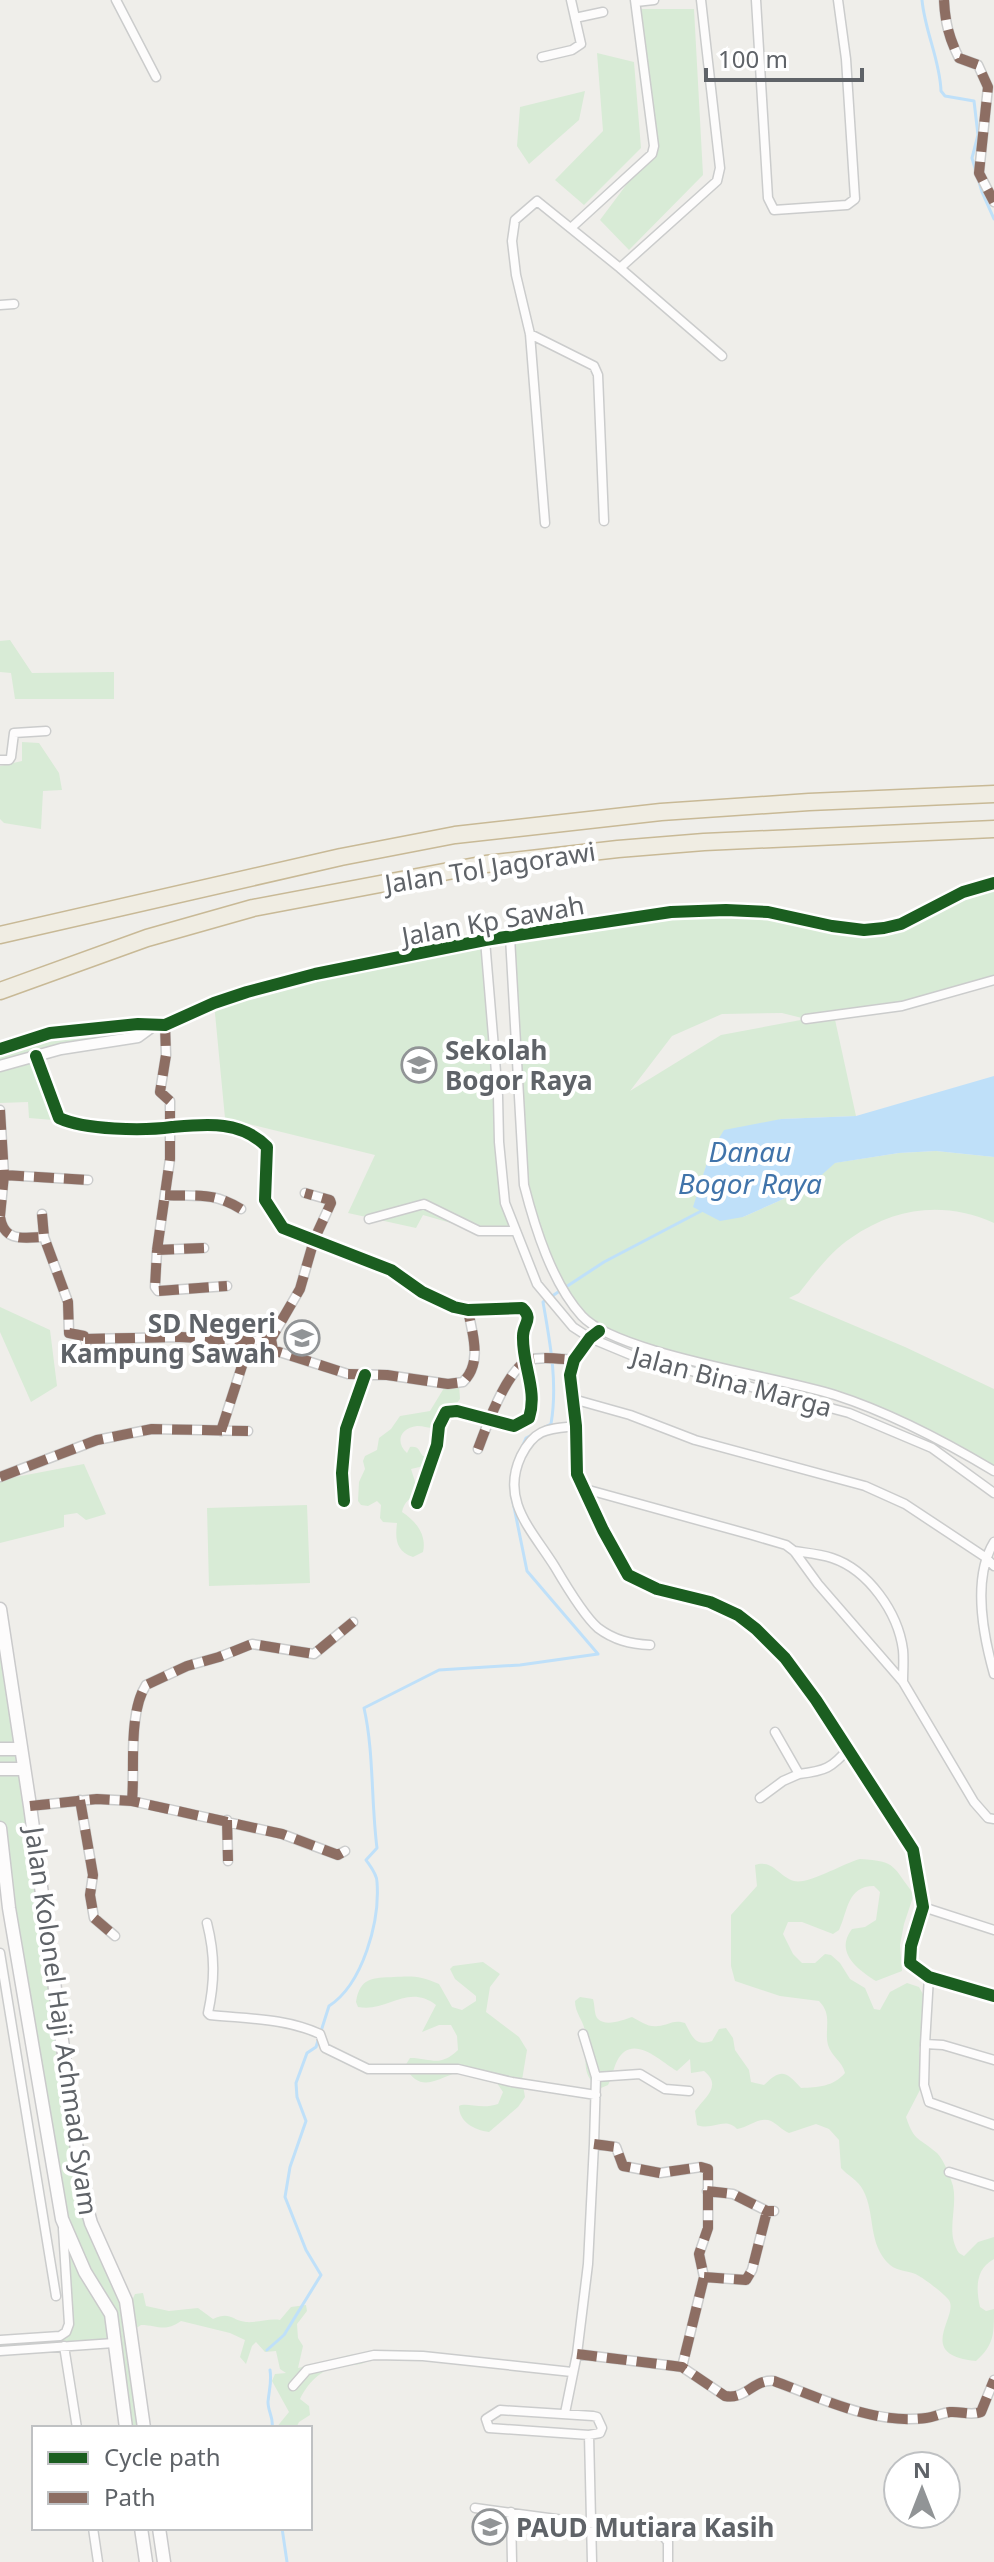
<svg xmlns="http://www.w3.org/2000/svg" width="994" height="2562" font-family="'Noto Sans',sans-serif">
<rect width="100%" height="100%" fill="#efeeea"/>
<path fill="#d8ebd6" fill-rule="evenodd" d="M636,9H694L703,175L629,250L600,220L653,149Z
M597,53L634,62L641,148L584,205L555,180L603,131Z
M585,91L579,120L529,164L517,146L520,107Z
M10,640L32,673L114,672V699H15L11,673L0,672V641Z
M22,742L39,743L59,773L62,790L43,791L41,829L4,823L0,819V766L22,761Z
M994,883V980L902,1006L834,1015L856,1116L781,1119L710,1153L694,1206L743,1217L806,1189L834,1163L899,1153L936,1151L994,1157V1223C944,1201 896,1207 851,1238C831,1251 814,1274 799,1293L789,1298L905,1347L994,1389V1472L876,1410L674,1355L599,1331L556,1280L524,1185L510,937L671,912L748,910L884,928ZM782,1013L806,1019L721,1035L630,1091L672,1036L722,1014Z
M485,940L501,1170L515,1231H479L423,1215L416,1228L348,1213L375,1155L225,1118L214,1003L315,974Z
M153,1026L138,1037L36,1056L65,1121L29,1118L28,1102L0,1103V1049L50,1033Z
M0,1307L50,1330L57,1386L31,1402L0,1332Z
M450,1384H459L460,1399L437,1429C430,1428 423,1426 417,1426C400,1428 395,1442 407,1453L410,1447C420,1446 418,1451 423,1456L430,1457L428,1465L411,1469L419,1494C410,1497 404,1502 402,1512C416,1521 427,1535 423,1552L413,1557C396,1551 395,1539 397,1523L383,1522L380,1518L381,1505L377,1501L368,1506L361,1505L358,1501L359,1482L365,1469L363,1461L365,1456L377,1450L379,1438L391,1429L400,1416L430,1411L444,1388Z
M84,1464L106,1514L86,1520L77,1513L64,1515V1527L0,1543V1480Z
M307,1505L310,1583L209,1586L207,1508Z
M0,1609L82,2192L131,2303L135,2294L143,2293L146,2306L169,2311L198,2308L213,2319C230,2311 231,2320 246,2322C257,2323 269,2318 280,2320L291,2307L306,2305L307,2311L297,2324L298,2338L303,2346L298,2368L354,2354L370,2359C361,2367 351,2364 339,2366C321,2369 307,2384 300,2399L309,2406L310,2415L299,2422L296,2428H276L289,2412L272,2381L275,2374L286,2373L280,2369L276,2351L265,2352L256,2342L252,2346L246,2364L240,2357L245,2340L230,2333L181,2321C164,2333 158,2325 141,2325L130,2332L144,2428H126L114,2343L0,2351V2340L66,2332L62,2219L0,1828Z
M860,1859C898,1861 892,1867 914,1894L904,1924L900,1945L902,1971L876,1981C858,1970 834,1952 852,1929L865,1927L876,1920L880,1892L874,1886C847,1886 848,1911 839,1930L833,1934L802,1922H788L783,1934L793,1954L802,1963H815L825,1954L831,1955L840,1963L850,1979L865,1988L874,2009L880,2010L890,1992L907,1983L919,1987L925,1998L924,2031L919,2049L921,2088L906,2117C914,2142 920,2138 937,2153C944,2160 950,2176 953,2186C958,2209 945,2232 959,2253L964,2256L978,2242L994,2237V2259C975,2269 976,2289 980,2307L986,2311L994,2309C994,2335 994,2345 976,2361C912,2355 962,2314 948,2299C943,2293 926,2280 919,2276C910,2270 898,2272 890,2265C867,2244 876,2214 863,2190C858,2180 848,2176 841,2168L839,2140L829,2129L816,2124L789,2133C782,2130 777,2124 771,2121C759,2116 748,2128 737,2129C725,2116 713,2131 697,2125L695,2111C704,2098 723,2086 704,2071L691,2073L690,2059L677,2071C660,2061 632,2032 617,2061C613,2069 612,2078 608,2085L601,2088C576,2076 590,2051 585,2031C583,2020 575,2013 575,2001L580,1997L593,1999C595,2005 594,2016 598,2019C606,2027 623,2020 632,2017C640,2021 649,2028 658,2026C669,2025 673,2019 685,2023C692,2036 695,2047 712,2041L719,2029L726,2028L733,2038L735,2050L749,2070L751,2082L764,2085C781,2068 786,2071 801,2088C818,2087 833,2087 845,2073C842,2061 831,2056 828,2045C824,2029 833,2015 819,2001L780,1996L735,1981L731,1966V1915L757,1886L755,1865C773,1859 779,1877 794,1881C808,1885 844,1863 860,1859Z
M483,1962L500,1974L490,1987L486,2012L519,2037L527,2050L522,2080L525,2097L518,2107L489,2132C474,2130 459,2122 459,2106C467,2102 481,2110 498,2104L503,2092L497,2083C491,2081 484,2081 478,2079C474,2078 471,2074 467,2073C448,2067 423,2102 405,2066L410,2058C432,2058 439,2068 458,2050L457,2036L451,2025H439L422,2032L436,2005C407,1983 387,2013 358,2007L356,2002C360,1977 373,1978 394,1977C414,1976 420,1976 439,1984L452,2007L462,2010L476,2001V1996L455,1979L450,1969L453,1966Z"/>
<path fill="#bfe0f9" d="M994,1076V1157L936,1151L899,1153L835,1163L806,1189L743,1217L720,1221L693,1207L710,1153L724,1130L781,1119L856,1116Z"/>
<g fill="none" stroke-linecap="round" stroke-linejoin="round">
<path stroke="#bfe0f9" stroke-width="3" d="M922,0C925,32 940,60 941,91L945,96L974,101L978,135L972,158L982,192L994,219
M545,1427L551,1424C558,1383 550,1342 543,1302L604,1262L705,1209
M522,1447L526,1438L532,1435
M267,2350L284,2335L321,2275L306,2250L285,2197L290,2167L306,2121L297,2097L296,2083L307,2053L316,2047L329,2006C363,1984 380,1921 377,1882C377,1874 370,1866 366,1860L377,1848C371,1802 374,1752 364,1708L439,1670L520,1665L598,1654L527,1571L512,1497
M270,2370C272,2382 269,2390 268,2402C268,2412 274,2418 272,2428
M282,2528L287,2562"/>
<defs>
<path id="minor" d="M116,0L156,77
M756,0L768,198L774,210L847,205L855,199L846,59L838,0
M944,0C945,22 949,38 959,58L978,65L988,87L979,173L994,202
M636,2L654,0
M575,18L603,12
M542,57L572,50L581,44L571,0
M572,227L652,154L654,146L635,0
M620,268L722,356
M0,305L14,304
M530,334L594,366L598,375L604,521
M545,523L530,334L516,275L512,241L515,220L537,201L620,268L717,181L720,168L701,0
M0,760H9L11,757L14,733L46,731
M510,937L524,1185C535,1228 552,1283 582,1316C617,1354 779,1377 835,1395C891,1413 944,1441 994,1471
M485,940L498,1096L499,1142L505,1203L537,1284L573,1327L590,1338L631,1355L849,1413L932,1448L994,1493
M806,1019L902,1006L994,980
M36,1056L59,1118C85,1130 143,1131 172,1127C206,1124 241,1120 267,1147L265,1200L283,1228L391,1270L422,1292L454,1307L468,1310L522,1308C534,1319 523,1324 523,1336C522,1365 538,1390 529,1418L514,1426L457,1411L446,1412L439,1426L437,1445L417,1503
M0,1110L4,1175L0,1216
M4,1175L88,1180
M165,1195C197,1197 211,1191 241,1209
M42,1214L44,1237L68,1302L69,1333L84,1336L88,1353
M0,1217C4,1242 23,1238 44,1237
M369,1219L424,1204L479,1231H515
M204,1248L157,1250L155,1287L158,1291L227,1286
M157,1250L170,1159V1101L160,1092L166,1055L165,1025
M599,1331L590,1338L574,1360L570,1375L576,1426L577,1474L603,1530L628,1575L657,1589L710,1602L738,1615L756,1629L785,1658L816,1700L913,1850L923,1907L911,1946L910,1963L929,1977L994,1996
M85,1339L180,1337L250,1341L221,1431
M271,1339L273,1350L348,1374L387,1375L448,1384L463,1382C483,1363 472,1333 468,1310
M250,1341L271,1339L300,1289L314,1240L331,1203L330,1200L305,1193
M573,1399L630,1415L695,1440L865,1486L905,1504L985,1557L994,1566
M576,1426C548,1429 535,1428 521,1456C500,1501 532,1530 555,1567C565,1584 584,1616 598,1628C614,1640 630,1644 650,1645
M478,1449C486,1428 507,1368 529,1360C541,1356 561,1359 574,1360
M0,1477L97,1440L152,1429L248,1431
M585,1489L752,1535L786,1545L794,1551L818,1584L903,1682L974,1802L988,1818L994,1819
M344,1501L342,1473L346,1429L365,1375
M994,1542C972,1578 983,1635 994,1674
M794,1551C807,1553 820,1554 832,1558C868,1570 898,1612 903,1650C904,1660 903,1671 903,1682
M775,1732L799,1774C825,1771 832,1768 849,1748
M760,1798L783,1781L799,1774
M80,1800L93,1875L90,1895L94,1918L115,1936
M132,1801C135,1768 128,1713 146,1685L187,1666L219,1657L252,1644L314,1654L353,1622
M30,1806L97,1799L132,1801L282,1834L338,1855L345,1851
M227,1820L228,1861
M923,1907L994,1930
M207,1923C215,1955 215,1981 208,2013L210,2015C249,2019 285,2018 320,2034L325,2048L368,2069H458L512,2082L596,2095
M0,1953L56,2296
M925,2044L929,1977
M994,2060L943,2045L925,2044L924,2085L929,2102L994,2125
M596,2077L640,2074L665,2089L689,2091
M594,2144L616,2147L623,2166L660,2173L701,2167L708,2169V2228L699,2254L704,2277L682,2367
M949,2172L994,2186
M707,2191L733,2194L767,2211H774
M704,2277L746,2280L752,2270L767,2211
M0,2340L60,2336L66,2332L69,2324L63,2229
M64,2346L77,2428
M0,2351L114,2343
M577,2354L682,2367L725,2396C746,2400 753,2379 774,2381C820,2398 875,2425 926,2418C934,2417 942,2413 950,2412C961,2411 970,2416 981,2412L994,2380
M293,2386L307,2370L374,2355L423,2356L572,2372
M500,2410L593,2416L597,2417L602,2428L600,2433L589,2435L489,2428L486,2419Z
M565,2413L577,2354L588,2264L594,2144L596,2077L583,2034
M589,2435L592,2562
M475,2508L661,2533L668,2542V2562
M511,2512L512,2562
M93,2528L98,2562"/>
<path id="tertiary" d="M0,1049L50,1033L138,1024L165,1025L214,1003L247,992L315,974L485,940L671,912L726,910L768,912L832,926L864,930L884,928L901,924L963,892L994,883
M0,1066L61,1049L138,1037L153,1026"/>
<path id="secondary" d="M0,1609L30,1806L83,2194L91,2223L126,2301L144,2428
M0,1749H20
M0,1769H24
M0,1828L9,1908L62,2219L85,2272L111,2314L126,2428
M141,2528L146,2562
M159,2528L164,2562"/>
<path id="motorway" d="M0,935L341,857L455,835L661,812L809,802L994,794
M0,991L147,938L253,908L486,864L618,849L704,842L994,829"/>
</defs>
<use href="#minor" stroke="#cbcccc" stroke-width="11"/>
<use href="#tertiary" stroke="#cbcccc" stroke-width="13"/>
<use href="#secondary" stroke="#cacacb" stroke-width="15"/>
<use href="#motorway" stroke="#c8b996" stroke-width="19"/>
<use href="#minor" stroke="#fdfcfc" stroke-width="8"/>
<use href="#tertiary" stroke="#fdfcfc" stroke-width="10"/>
<use href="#secondary" stroke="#fdfcfc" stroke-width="12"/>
<use href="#motorway" stroke="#f0ede3" stroke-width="16"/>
<path stroke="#8d6e63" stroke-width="10" stroke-dasharray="20 10" stroke-linecap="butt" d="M944,0C945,22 949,38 959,58L978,65L988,87L979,173L994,202
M0,1110L4,1175L0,1216
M4,1175L88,1180
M165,1195C197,1197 211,1191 241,1209
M42,1214L44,1237L68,1302L69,1333L84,1336L88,1353
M0,1217C4,1242 23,1238 44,1237
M204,1248L157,1250L155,1287L158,1291L227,1286
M157,1250L170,1159V1101L160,1092L166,1055L165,1025
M85,1339L180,1337L250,1341L221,1431
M271,1339L273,1350L348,1374L387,1375L448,1384L463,1382C483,1363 472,1333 468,1310
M262,1340L271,1339L300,1289L314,1240L331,1203L330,1200L305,1193
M478,1449C486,1428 507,1368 529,1360C541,1356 561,1359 574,1360
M0,1477L97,1440L152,1429L248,1431
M80,1800L93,1875L90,1895L94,1918L115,1936
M132,1801C135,1768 128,1713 146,1685L187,1666L219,1657L252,1644L314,1654L353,1622
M30,1806L97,1799L132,1801L282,1834L338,1855L345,1851
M227,1820L228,1861
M594,2144L616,2147L623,2166L660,2173L701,2167L708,2169V2228L699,2254L704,2277L682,2367
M707,2191L733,2194L767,2211H774
M704,2277L746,2280L752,2270L767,2211
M577,2354L682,2367L725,2396C746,2400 753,2379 774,2381C820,2398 875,2425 926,2418C934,2417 942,2413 950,2412C961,2411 970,2416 981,2412L994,2380"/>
<defs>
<path id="cycleway" d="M0,1049L50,1033L138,1024L165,1025L214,1003L247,992L315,974L485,940L671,912L726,910L768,912L832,926L864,930L884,928L901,924L963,892L994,883
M36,1056L59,1118C85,1130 143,1131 172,1127C206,1124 241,1120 267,1147L265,1200L283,1228L391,1270L422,1292L454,1307L468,1310L522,1308C534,1319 523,1324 523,1336C522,1365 538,1390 529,1418L514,1426L457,1411L446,1412L439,1426L437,1445L417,1503
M599,1331L590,1338L574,1360L570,1375L576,1426L577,1474L603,1530L628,1575L657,1589L710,1602L738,1615L756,1629L785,1658L816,1700L913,1850L923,1907L911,1946L910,1963L929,1977L994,1996
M344,1501L342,1473L346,1429L365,1375"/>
</defs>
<use href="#cycleway" stroke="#fff" stroke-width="17"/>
<use href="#cycleway" stroke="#1b5e20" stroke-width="12"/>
</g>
<defs>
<symbol id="school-ring" viewBox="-11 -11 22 22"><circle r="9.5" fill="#fff" stroke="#919496" stroke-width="1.5"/><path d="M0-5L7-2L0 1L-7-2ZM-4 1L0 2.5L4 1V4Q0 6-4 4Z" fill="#919496"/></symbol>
</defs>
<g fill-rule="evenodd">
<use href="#school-ring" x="399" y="1045" width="40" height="40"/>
<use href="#school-ring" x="282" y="1318" width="40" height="40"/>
<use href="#school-ring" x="470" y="2507" width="40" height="40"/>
</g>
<g text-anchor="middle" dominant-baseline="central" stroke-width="8" stroke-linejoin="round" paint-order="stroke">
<g font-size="26" fill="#5f6368" stroke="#fff">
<text transform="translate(490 867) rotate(-9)">Jalan Tol Jagorawi</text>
<text transform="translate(493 920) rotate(-10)">Jalan Kp Sawah</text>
<text transform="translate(732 1381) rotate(15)">Jalan Bina Marga</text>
<text transform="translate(62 2021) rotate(82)">Jalan Kolonel Haji Achmad Syam</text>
</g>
<g font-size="26" font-weight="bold" fill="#5f6368" stroke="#fff" text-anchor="start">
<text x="445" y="1050">Sekolah<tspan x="445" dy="30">Bogor Raya</tspan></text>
<text x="276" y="1323" text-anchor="end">SD Negeri<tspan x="276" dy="30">Kampung Sawah</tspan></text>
<text x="516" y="2527">PAUD Mutiara Kasih</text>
</g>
<g font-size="28" font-style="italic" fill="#4174aa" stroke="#fff">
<text x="750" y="1151">Danau<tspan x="750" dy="32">Bogor Raya</tspan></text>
</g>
</g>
<rect x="32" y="2426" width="280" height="104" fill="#ffffff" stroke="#bfc1c3" stroke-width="2"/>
<rect x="48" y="2452" width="40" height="12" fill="#1b5e20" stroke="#bfc1c3" stroke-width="2"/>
<text x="104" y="2466" font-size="24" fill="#5f6368">Cycle path</text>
<rect x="48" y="2492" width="40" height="12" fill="#8d6e63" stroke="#bfc1c3" stroke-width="2"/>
<text x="104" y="2506" font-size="24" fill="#5f6368">Path</text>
<g transform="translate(922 2490)"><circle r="38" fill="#ffffff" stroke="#bfc1c3" stroke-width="2"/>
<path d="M0-6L14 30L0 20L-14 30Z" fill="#919496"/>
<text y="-12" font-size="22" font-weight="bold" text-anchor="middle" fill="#5f6368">N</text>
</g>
<path d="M706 68v12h156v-12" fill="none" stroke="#5f6368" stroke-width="4"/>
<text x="718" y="68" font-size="24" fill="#5f6368" stroke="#ffffff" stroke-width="6" paint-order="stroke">100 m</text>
</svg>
